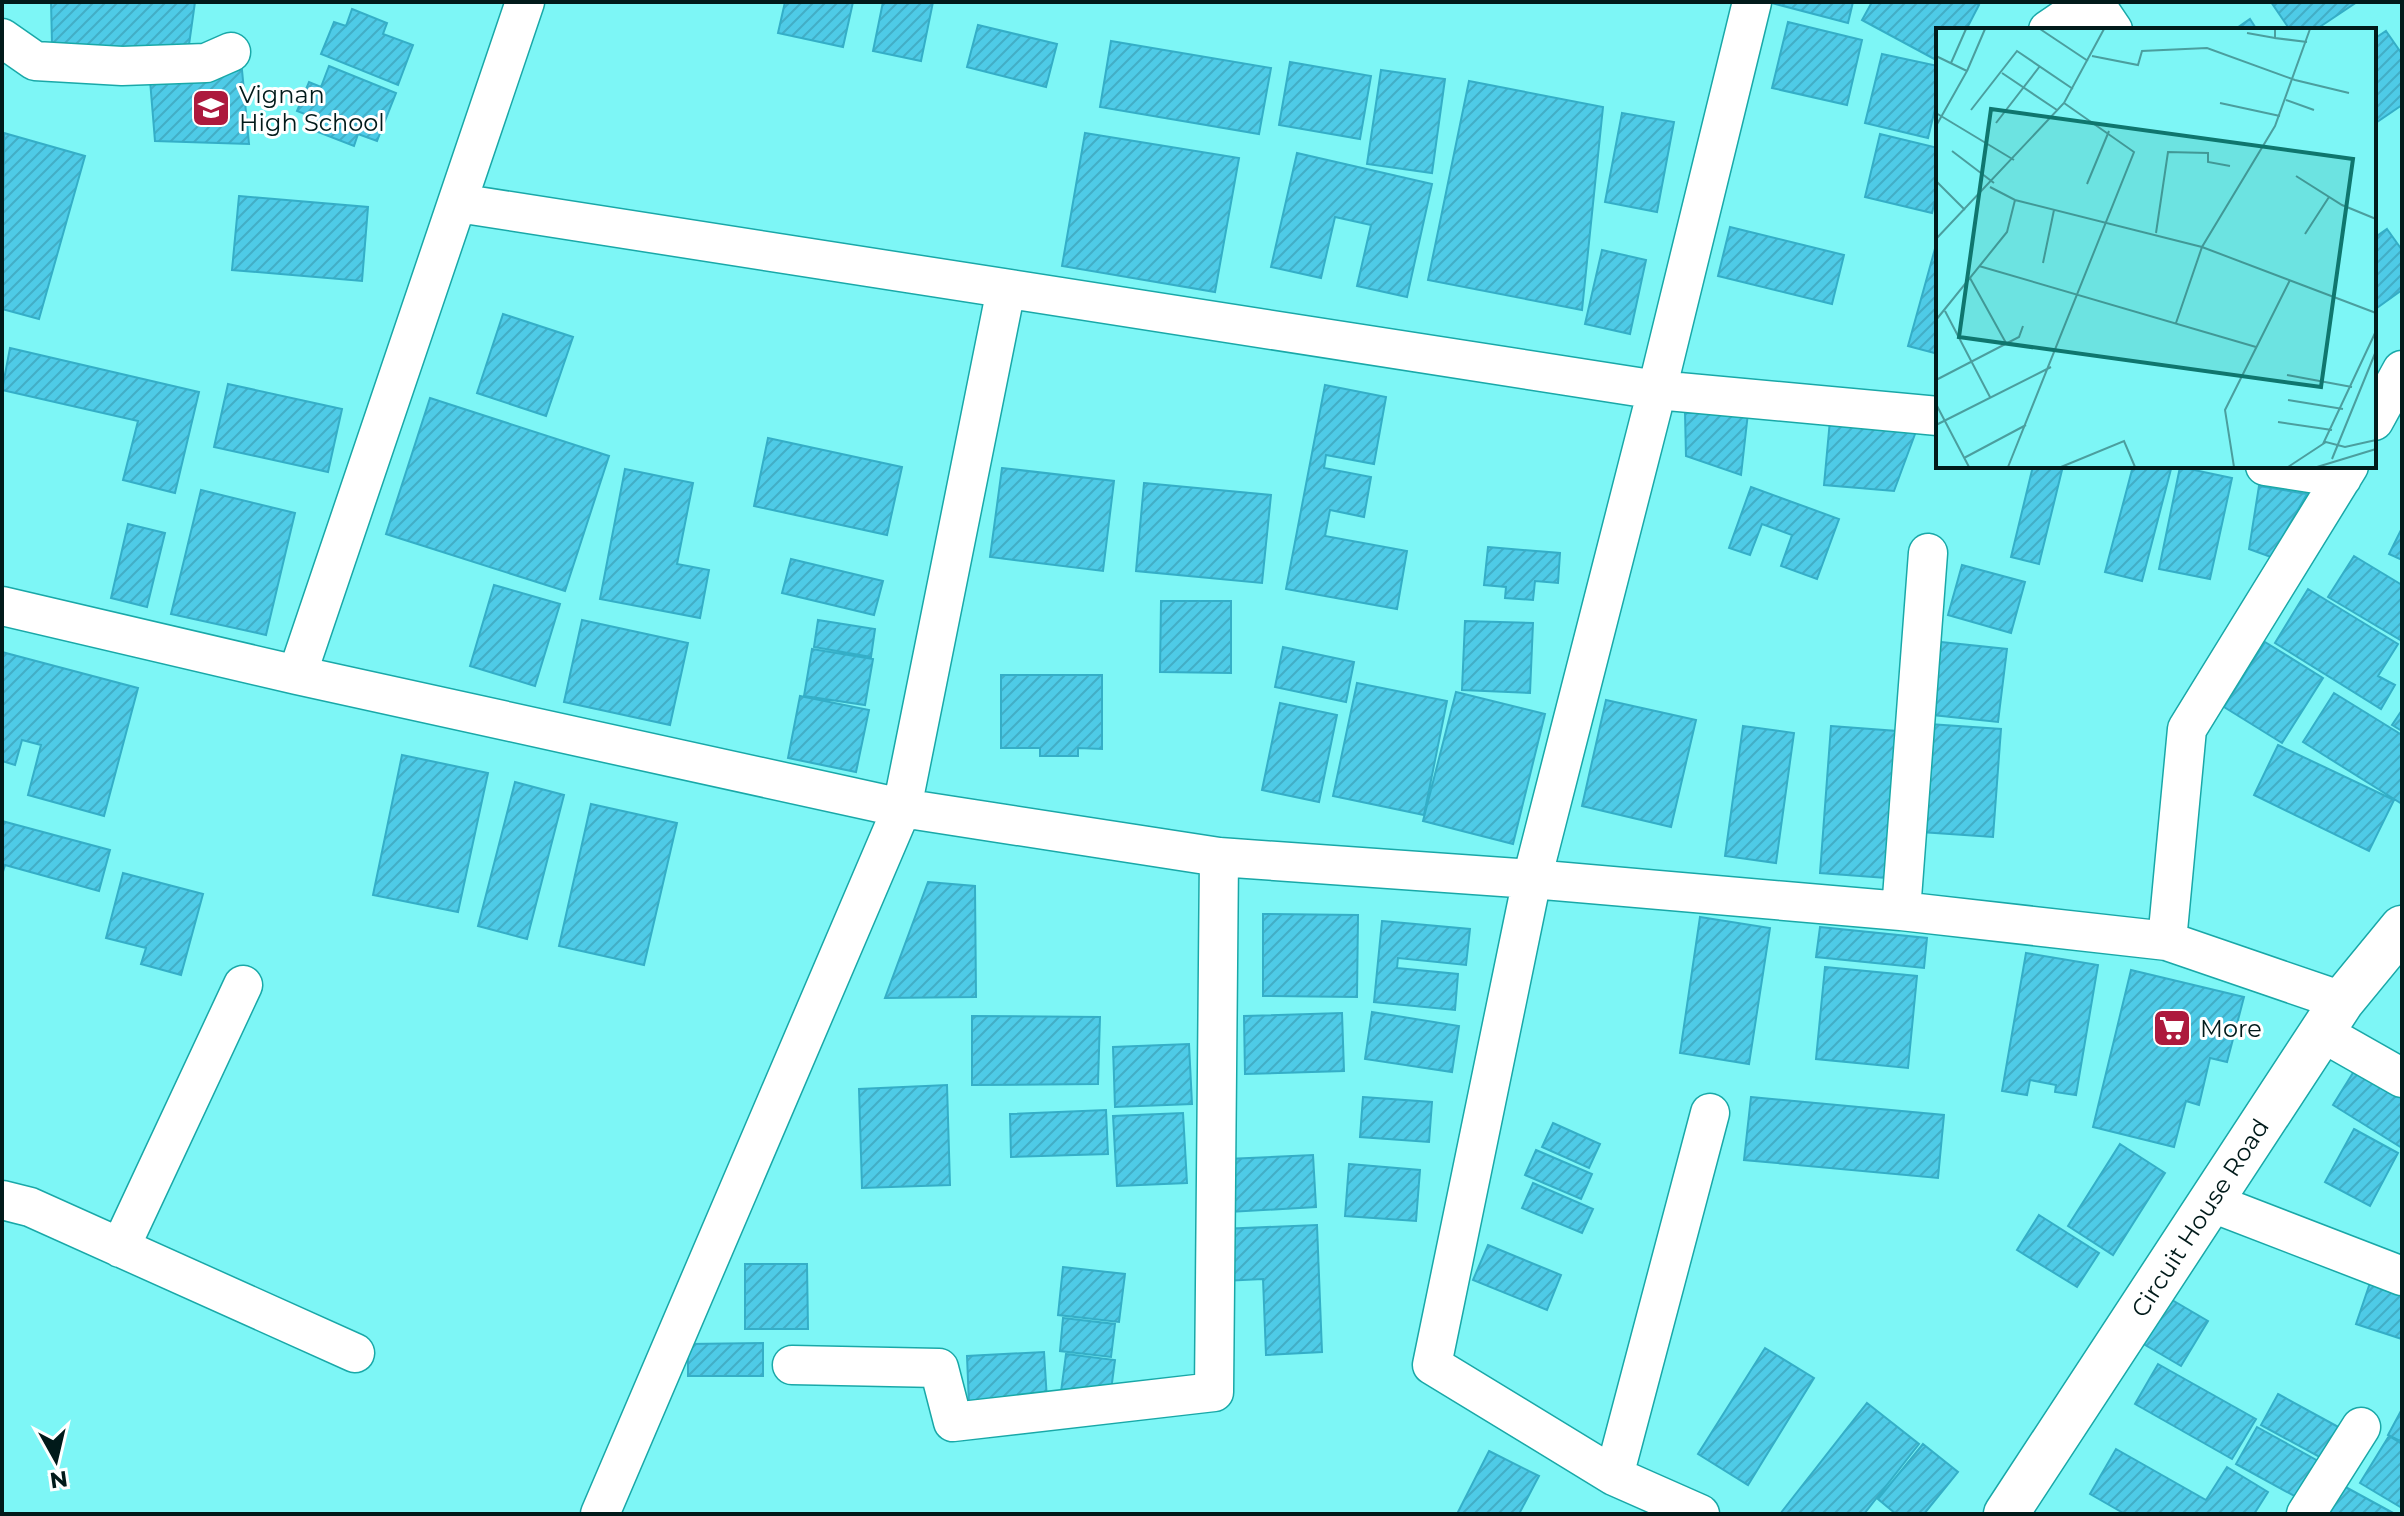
<svg xmlns="http://www.w3.org/2000/svg" width="2404" height="1516" font-family="Montserrat,sans-serif">
<defs>
<pattern id="building-hatch" width="6" height="6" patternUnits="userSpaceOnUse" patternTransform="scale(2)"><rect width="6" height="6" fill="#4ecbe7"/><path d="M-1 1l2-2M0 6l6-6M5 7l2-2" fill="none" stroke="#42aec6"/></pattern>
</defs>
<rect width="100%" height="100%" fill="#7df6f6"/>
<path fill="url(#building-hatch)" stroke="#34aec7" stroke-width="2" d="M51,2H195L188,52L52,44Z
M785,2H853L843,47L778,33Z
M883,2H933L921,61L873,51Z
M1768,2H1853L1848,23Z
M1872,2H1973L1979,5L1966,30H1938V61L1862,20Z
M2271,2H2357L2315,30H2290Z
M352,9L387,23L383,34L413,45L398,85L321,54L334,22L346,26Z
M2250,19L2257,30H2234Z
M1788,22L1862,40L1847,105L1772,88Z
M978,25L1057,44L1046,87L967,67Z
M2386,31L2402,54V105L2374,124V39Z
M1111,41L1271,68L1259,134L1100,107Z
M1882,54L1938,66V97L1928,138L1865,123Z
M1290,62L1371,76L1360,139L1279,125Z
M329,66L396,93L377,141L358,134L354,146L305,127L310,116L297,111L309,82L321,87Z
M242,70L249,144L155,141L150,80Z
M1381,70L1445,79L1432,173L1367,164Z
M1469,81L1603,107L1582,310L1428,280Z
M1622,113L1674,122L1657,212L1605,202Z
M4,133L85,156L39,319L2,309Z
M1085,133L1239,158L1215,292L1062,266Z
M1880,134L1938,148V188L1932,213L1865,197Z
M1297,153L1432,184L1407,297L1357,286L1371,225L1335,217L1321,278L1271,267Z
M239,196L368,207L362,281L232,270Z
M1730,227L1844,255L1832,304L1718,276Z
M2387,229L2402,250V290L2374,310V238Z
M1936,245H1938V354L1908,346Z
M1602,250L1646,260L1630,334L1585,324Z
M503,314L573,337L546,416L477,393Z
M10,348L199,392L175,493L123,480L138,421L2,390Z
M228,384L342,409L328,472L214,447Z
M1325,385L1386,397L1374,464L1326,455L1324,468L1371,477L1364,517L1330,510L1325,536L1407,551L1397,609L1286,589Z
M430,398L609,456L565,591L386,534Z
M1685,413H1748L1741,475L1686,456Z
M1830,420L1918,426L1894,491L1824,485Z
M768,438L902,467L887,535L754,506Z
M2033,466H2063L2039,564L2011,557Z
M2133,466H2158L2171,469L2142,581L2105,572Z
M2180,467L2232,478L2210,579L2159,569Z
M1002,468L1114,481L1103,571L990,557Z
M625,469L693,483L677,564L709,570L700,618L600,599Z
M1144,483L1271,495L1262,583L1136,571Z
M2259,486L2307,494L2271,557L2249,549Z
M1751,487L1839,519L1817,579L1781,566L1792,535L1762,524L1750,555L1729,548Z
M201,490L295,513L266,635L171,614Z
M128,524L165,533L147,607L111,598Z
M2402,528V560L2389,554Z
M1488,547L1560,553L1558,583L1535,581L1533,600L1505,598L1506,587L1484,585Z
M2354,556L2402,585V641L2328,597Z
M791,559L883,581L874,615L782,593Z
M1962,565L2025,582L2011,633L1948,615Z
M494,585L560,604L535,686L470,666Z
M2308,589L2398,644L2378,676L2395,685L2381,709L2275,643Z
M1161,601H1231V673L1160,672Z
M582,620L688,643L670,725L564,702Z
M818,620L875,629L871,657L814,647Z
M1465,621L1533,623L1530,693L1462,690Z
M1941,642L2007,649L1998,722L1933,715Z
M2265,642L2323,678L2282,743L2224,707Z
M1283,647L1354,662L1346,702L1275,687Z
M812,649L873,659L865,705L804,696Z
M2,652L138,688L104,816L28,795L41,745L22,740L15,765L2,761Z
M1001,675H1102V749L1078,748V756H1040V748H1001Z
M1357,683L1447,701L1424,815L1333,796Z
M1456,692L1545,714L1513,844L1423,821Z
M2334,693L2402,735V804L2303,742Z
M800,696L869,710L856,772L788,758Z
M1606,700L1696,720L1671,827L1582,806Z
M1280,703L1337,715L1319,802L1262,790Z
M2402,710V731L2392,725Z
M1929,724L2001,729L1993,837L1921,832Z
M1743,726L1794,733L1776,863L1725,856Z
M1831,726L1897,731L1886,878L1820,873Z
M2278,745L2394,800L2369,851L2254,795Z
M402,755L488,773L458,912L373,895Z
M515,782L564,795L527,939L478,926Z
M591,804L677,823L644,965L559,946Z
M2,821L110,850L99,891L5,865L2,875Z
M123,873L203,894L181,975L141,964L146,948L106,938Z
M928,882L975,886L976,997L885,998Z
M1263,914L1358,915L1357,997L1263,996Z
M1700,917L1770,928L1749,1064L1680,1053Z
M1382,921L1470,929L1466,965L1398,958L1397,968L1458,974L1455,1010L1374,1002Z
M1820,927L1927,938L1924,968L1816,957Z
M2026,953L2098,965L2076,1095L2055,1092L2056,1085L2030,1080L2027,1095L2002,1091Z
M1825,967L1917,976L1908,1068L1816,1059Z
M2131,970L2244,997L2227,1062L2210,1058L2199,1105L2186,1101L2174,1147L2093,1127Z
M1372,1012L1459,1026L1452,1072L1365,1059Z
M1342,1013L1344,1071L1245,1074L1244,1016Z
M972,1016L1100,1017L1098,1084L972,1085Z
M1189,1044L1192,1104L1115,1107L1113,1047Z
M2359,1063L2402,1089V1148L2333,1105Z
M947,1085L950,1185L862,1188L859,1089Z
M1363,1097L1432,1102L1429,1142L1360,1137Z
M1751,1097L1944,1115L1938,1178L1744,1160Z
M1106,1110L1108,1154L1011,1157L1010,1114Z
M1183,1113L1187,1183L1117,1186L1113,1116Z
M1553,1123L1600,1144L1589,1168L1542,1147Z
M2354,1129L2398,1153L2370,1206L2325,1182Z
M2120,1144L2165,1173L2113,1255L2068,1226Z
M1536,1150L1592,1174L1581,1199L1525,1175Z
M1313,1155L1316,1207L1229,1212L1227,1159Z
M1349,1164L1420,1170L1416,1221L1345,1216Z
M1533,1183L1593,1209L1582,1233L1522,1208Z
M2039,1215L2099,1253L2077,1287L2017,1250Z
M1317,1225L1322,1352L1266,1355L1263,1279L1223,1281L1221,1229Z
M1488,1245L1561,1275L1547,1310L1473,1280Z
M745,1264H807L808,1329H745Z
M1063,1267L1125,1274L1119,1322L1058,1315Z
M2372,1277L2402,1287V1339L2356,1324Z
M2167,1297L2208,1321L2181,1366L2140,1342Z
M1063,1318L1115,1324L1111,1357L1060,1351Z
M763,1343V1376H688V1344Z
M1765,1348L1814,1378L1748,1485L1698,1454Z
M1044,1352L1047,1400L969,1405L967,1356Z
M1066,1354L1115,1360L1110,1398L1061,1392Z
M2158,1364L2256,1419L2232,1459L2135,1404Z
M2278,1394L2342,1429L2325,1460L2261,1425Z
M1867,1403L1919,1444L1864,1514H1780Z
M2402,1409V1442L2388,1435Z
M2257,1427L2320,1462L2298,1498L2236,1464Z
M2389,1436L2402,1444V1508L2360,1483Z
M1923,1444L1958,1472L1924,1514H1896L1878,1499Z
M2116,1449L2206,1500L2227,1467L2268,1492L2254,1514H2125L2090,1494Z
M1489,1451L1539,1476L1519,1514H1457Z
M2340,1484L2395,1514H2324Z"/>
<g fill="none" stroke-linecap="round" stroke-linejoin="round">
<defs>
<path id="street" d="M2094,2L2113,30
M2048,30L2089,2
M2,38L35,61L122,66L206,63L231,52
M458,203L1657,390L1938,416
M2374,421L2402,370
M2265,466L2342,478
M2,606L297,675L902,808L1219,857L1532,879L1901,911L2167,941L2342,1001
M297,675L525,2
M1901,911L1928,553
M2167,941L2187,729L2349,466
M2321,1032L2402,1078
M2,1200L30,1207L355,1353
M2210,1202L2402,1276
M120,1248L243,985
M792,1365L939,1368L953,1422L1214,1392L1219,857
M1614,1476L1710,1113
M600,1514L902,808L1006,289
M1700,1514L1614,1476L1432,1365L1532,879L1657,390L1752,2
M2306,1514L2361,1427"/>
<path id="secondary" d="M2006,1514L2342,1001L2402,928"/>
</defs>
<use href="#street" stroke="#19a8a8" stroke-width="41"/>
<use href="#secondary" stroke="#19a8a8" stroke-width="47"/>
<use href="#street" stroke="#fff" stroke-width="38"/>
<use href="#secondary" stroke="#fff" stroke-width="44"/>
</g>
<defs>
<symbol id="school-square" viewBox="-11 -11 22 22"><rect x="-9" y="-9" width="18" height="18" rx="4" fill="#ad193d" stroke="#fff"/><path d="M0-5L7-2L0 1L-7-2ZM-4 1L0 2.5L4 1V4Q0 6-4 4Z" fill="#fff"/></symbol>
<symbol id="supermarket-square" viewBox="-11 -11 22 22"><rect x="-9" y="-9" width="18" height="18" rx="4" fill="#ad193d" stroke="#fff"/><path d="M-6-5.5h2.5l.6 2H6L4.5 2H-2.5L-4.4-4H-6ZM-1.5 3.2a1.3 1.3 0 1 0 .1 0ZM3 3.2a1.3 1.3 0 1 0 .1 0Z" fill="#fff"/></symbol>
</defs>
<g fill-rule="evenodd">
<use href="#school-square" x="189" y="86" width="44" height="44"/>
<use href="#supermarket-square" x="2150" y="1006" width="44" height="44"/>
</g>
<g text-anchor="middle" dominant-baseline="central" stroke-width="6" stroke-linejoin="round" paint-order="stroke">
<g font-size="24" fill="#011a1a" stroke="#fff" text-anchor="start">
<text x="239" y="94">Vignan<tspan x="239" dy="28">High School</tspan></text>
<text x="2200" y="1028">More</text>
</g>
<g font-size="24" fill="#011a1a" stroke="#fff">
<text transform="translate(2200 1218) rotate(-57)">Circuit House Road</text>
</g>
</g>
<g transform="translate(1936 28)">
<rect width="440" height="440" fill="#7df6f6"/>
<path fill="none" stroke="#4b9e9e" stroke-width="2" d="M104,1L152,33M339,1V10L371,14M311,5L339,10M0,28L31,43L0,98M156,28L202,37L206,23L271,20L359,52L413,65M15,35L30,1M31,43L49,1M66,45L121,82M350,72L378,82M284,75L344,88M35,82L81,23L137,61M0,85L78,132M60,95L104,38M16,123L58,155M360,148L406,177L440,191M0,153L29,182M151,156L173,103M54,159L79,172L266,219L440,285M220,205L232,124L272,125V134L294,138M369,206L393,169M0,211L128,75L168,1M107,235L118,182M43,238L320,319M34,250L70,315M9,283L54,369M0,292L71,204L79,172M240,295L266,219L339,98L374,1M351,347L416,359M0,352L83,309L87,298M352,372L407,381M0,376L33,439M342,394L396,402M0,397L115,339M387,416L440,303M28,430L90,397M396,431L440,323M72,439L198,124L128,75M125,439L188,413L199,439M298,439L289,382L354,252M352,439L390,414L409,419L440,412M381,439L440,421"/>
<path fill="#0f766e" fill-opacity="0.15" stroke="#0f766e" stroke-width="4" d="M55,81L417,131L385,359L23,309Z"/>
<rect width="440" height="440" fill="none" stroke="#011a1a" stroke-width="4"/>
</g>
<rect width="2404" height="1516" fill="none" stroke="#011a1a" stroke-width="8"/>
<g transform="translate(56 1460) rotate(172)" stroke="#ffffff" stroke-width="6" paint-order="stroke">
<path d="M0-6L14 30L0 20L-14 30Z" fill="#011a1a"/>
<text y="-12" font-size="22" font-weight="bold" text-anchor="middle" fill="#011a1a">N</text>
</g>
</svg>
